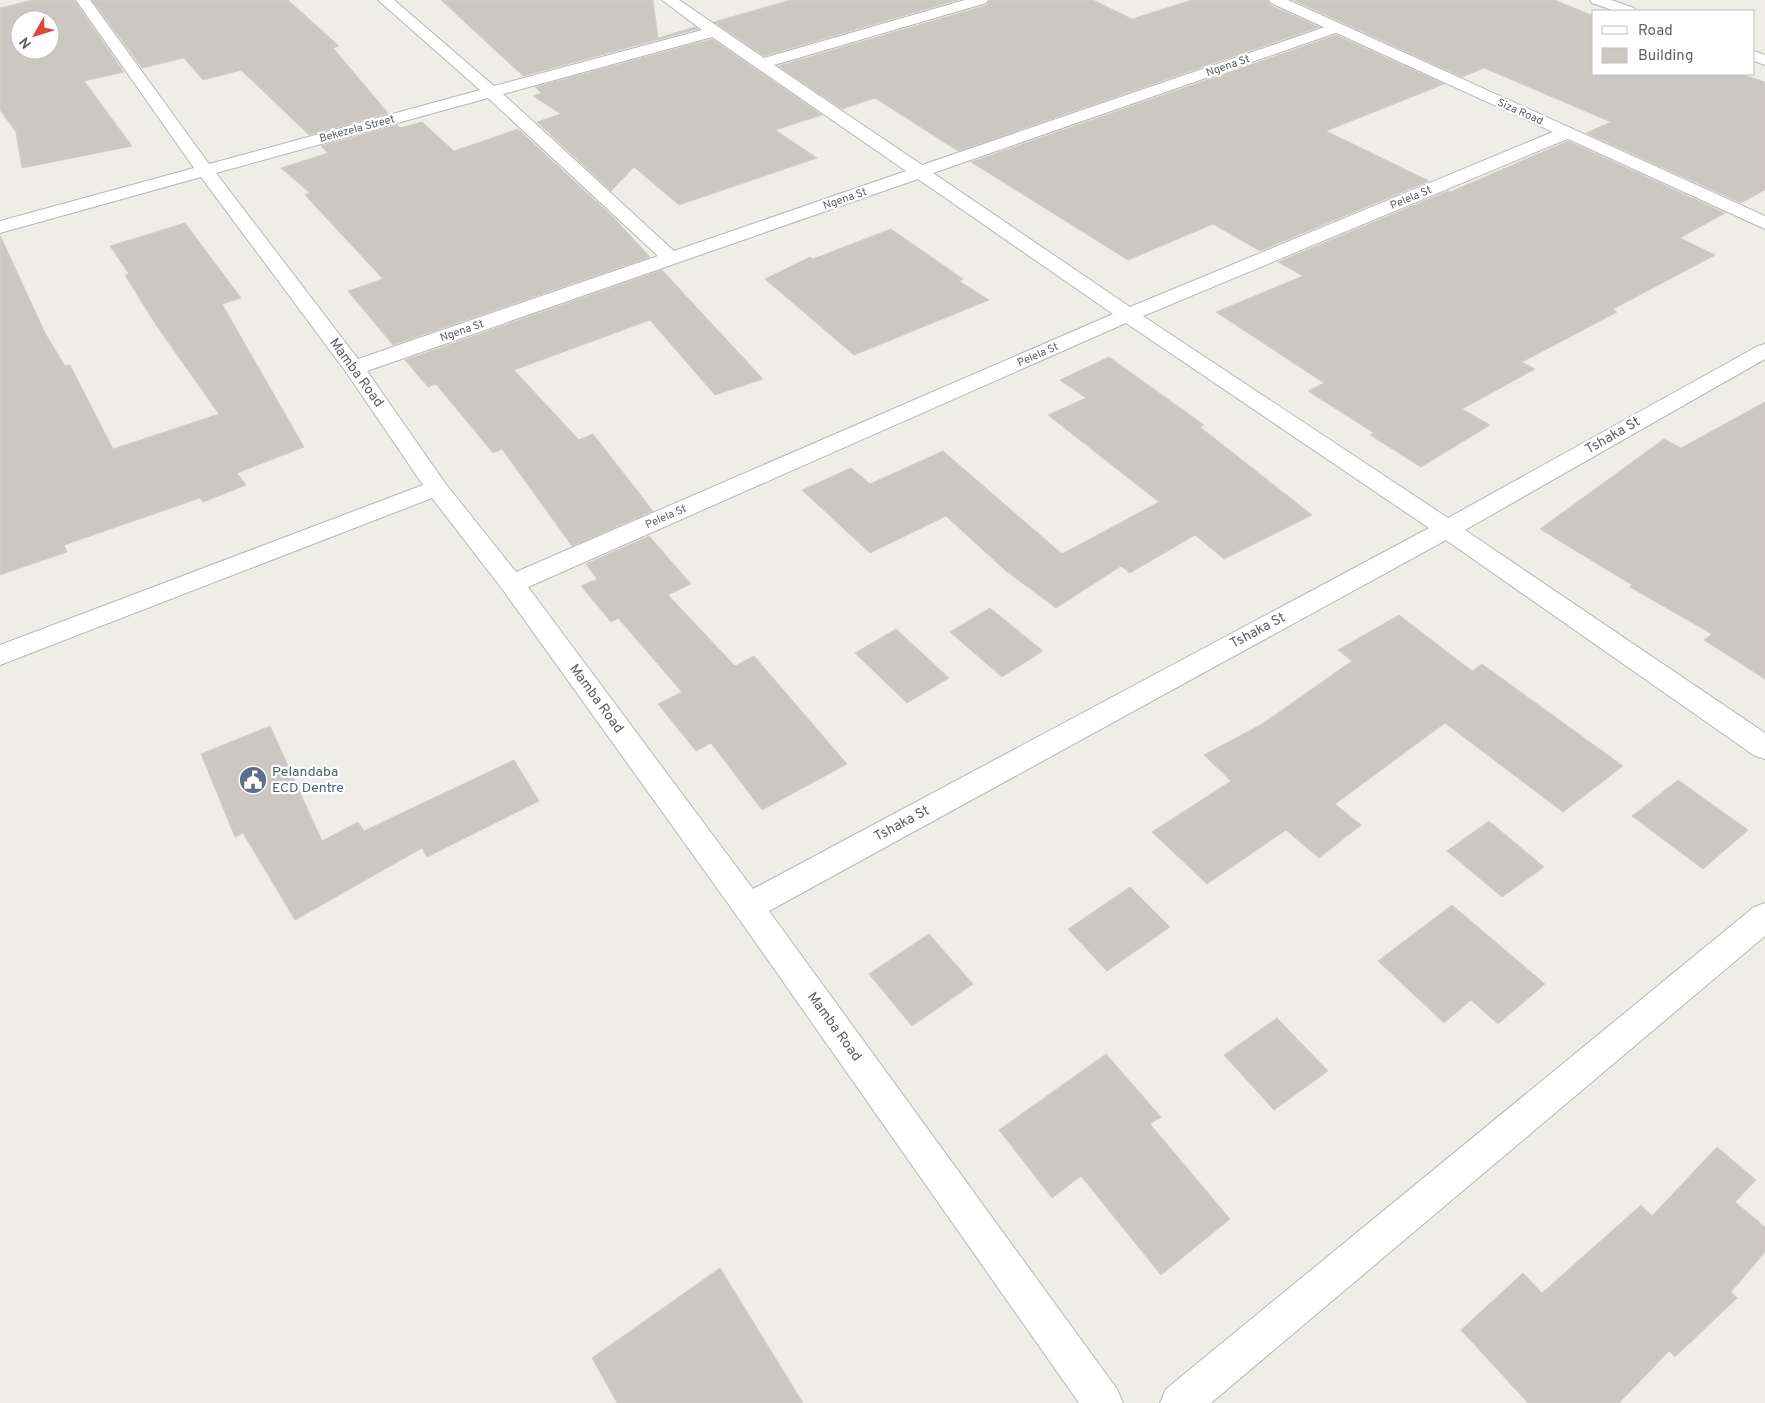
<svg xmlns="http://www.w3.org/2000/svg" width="1765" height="1403" font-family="Overpass,sans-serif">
<rect width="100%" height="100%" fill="#efede7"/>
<path fill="#cbc8c4" stroke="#d3cec5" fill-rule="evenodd" d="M32,0H74L124,72L84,81L132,146L22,168L16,132L0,110V8ZM20,20H50V50H20Z
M92,0H288L339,46L333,48L388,113L309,135L241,70L203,80L184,58L142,68Z
M441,0H653L658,38L695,27L698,29L523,76Z
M791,0H958L764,56L714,22Z
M990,0H1093L1132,19L1192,0H1267L1270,5L1319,27L958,151L875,98L842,109L778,66L987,5Z
M1293,0H1554L1594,16V74H1741L1765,82V190L1741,203L1586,133L1611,122L1484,68L1462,77Z
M1336,35L1444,84L1326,131L1429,181L1260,251L1213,224L1128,260L971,162Z
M712,39L822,115L775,130L817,158L679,205L634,167L611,191L537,122L561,114L533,96L541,93L535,87Z
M422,122L454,151L518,129L614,218L650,257L393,345L348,291L383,279L305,195L310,193L281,168L328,153L321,146L397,125L400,128Z
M1568,141L1725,213L1680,238L1715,255L1613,309L1617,312L1522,362L1535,369L1462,409L1490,425L1421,467L1370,435L1374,433L1308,391L1324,383L1216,312L1303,276L1278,262L1448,191L1450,192Z
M185,223L241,298L222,304L304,447L237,473L246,485L203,502L200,498L64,545L67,552L0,575V235L45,333L65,366L70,365L113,449L219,414L156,325L125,275L129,274L110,246Z
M891,229L963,279L959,281L989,300L854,355L765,279L810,257L813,259Z
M662,270L763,379L715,395L650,320L514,370L579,440L593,434L653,511L572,546L502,449L493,453L436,384L428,387L405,360Z
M1109,357L1204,425L1200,427L1312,515L1224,559L1195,535L1130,573L1121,566L1056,608L1006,571L946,516L870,553L802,490L851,468L870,484L943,451L1062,554L1159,502L1048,415L1086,398L1060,380Z
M1765,402V679L1704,640L1712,634L1630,587L1632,585L1540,529L1664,439L1681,448Z
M649,536L691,584L668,595L735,666L754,656L847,764L762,810L711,743L696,751L658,704L682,692L618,618L611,622L581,586L597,579L586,564Z
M990,608L1043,651L1002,677L950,632Z
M1399,615L1472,671L1482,664L1623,766L1563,812L1445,723L1335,804L1361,825L1319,858L1286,830L1207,884L1152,832L1231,781L1204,755L1262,724L1352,661L1338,650Z
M896,629L949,678L907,703L855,653Z
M270,726L322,841L358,822L364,831L514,760L539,801L427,857L422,848L295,920L243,833L235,837L201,754Z
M1678,780L1748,830L1703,869L1632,816Z
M1489,821L1544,867L1502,897L1447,851Z
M1130,887L1170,927L1107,971L1068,929Z
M1452,905L1545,984L1498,1024L1471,1000L1444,1023L1378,961Z
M929,934L973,984L912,1026L869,974Z
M1277,1018L1328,1071L1274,1110L1224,1055Z
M1106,1054L1161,1117L1150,1124L1230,1219L1161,1275L1081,1176L1052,1198L999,1130Z
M1717,1147L1756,1180L1735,1202L1765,1227V1252L1731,1292L1737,1298L1675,1357L1669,1351L1619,1403H1528L1461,1330L1523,1273L1542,1293L1641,1205L1652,1216Z
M720,1268L803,1403H617L592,1358Z"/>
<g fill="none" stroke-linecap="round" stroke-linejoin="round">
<defs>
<path id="street" d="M76,0H90L209,164L480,90L378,0H394L494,86L702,30L662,0H679L764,58L965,0H988L986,3L774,65L922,165L1331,25H1341L1344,28L1341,31L933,173L1130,307L1560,129L1566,128L1572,129L1575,133L1572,137L1143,316L1448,518L1758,346L1765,344V359L1465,530L1765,733V759L1755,756L1446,540L769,911L1117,1389L1123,1403H1079L737,916L503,590L432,498L0,665V645L423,485L346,372L201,177L0,233V221L194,168ZM712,37L906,171L674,251L503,94ZM488,98L658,256L358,359L216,173ZM918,179L1113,314L516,572L445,483L367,371ZM1126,323L1429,528L753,889L528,587Z
M1590,0H1611L1634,8L1636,11H1615L1592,3Z
M1754,51L1765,55V65L1754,61Z
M1765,903V936L1211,1403H1160L1166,1389L1754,907Z"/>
<path id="secondary" d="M1269,0H1288L1765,216V229L1271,3Z"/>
</defs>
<use href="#street" stroke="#b4b7ba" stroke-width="2"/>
<use href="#secondary" stroke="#b3b6ba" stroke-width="2"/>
<use href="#street" fill="#fff" fill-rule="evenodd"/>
<use href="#secondary" fill="#fff" fill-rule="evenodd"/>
</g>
<defs>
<symbol id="civic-disc" viewBox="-11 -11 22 22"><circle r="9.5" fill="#5c6f8a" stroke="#fff"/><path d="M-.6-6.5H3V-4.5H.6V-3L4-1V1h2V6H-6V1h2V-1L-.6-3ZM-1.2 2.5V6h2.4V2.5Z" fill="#fff"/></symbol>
</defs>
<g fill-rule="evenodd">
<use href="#civic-disc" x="237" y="764" width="32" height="32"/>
</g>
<g text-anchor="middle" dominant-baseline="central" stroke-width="4.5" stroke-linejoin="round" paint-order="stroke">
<g font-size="11" fill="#5e6266" stroke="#fff">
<text transform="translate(1228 66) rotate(-19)">Ngena St</text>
<text transform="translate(1520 112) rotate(24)">Siza Road</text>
<text transform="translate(357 129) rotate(-15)">Bekezela Street</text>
<text transform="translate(1411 198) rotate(-23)">Pelela St</text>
<text transform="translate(845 199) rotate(-19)">Ngena St</text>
<text transform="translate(462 331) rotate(-19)">Ngena St</text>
<text transform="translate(1038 355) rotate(-24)">Pelela St</text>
<text transform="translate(666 517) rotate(-24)">Pelela St</text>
</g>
<g font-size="14" fill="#5e6266" stroke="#fff">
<text transform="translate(356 373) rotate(54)">Mamba Road</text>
<text transform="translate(1613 436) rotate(-30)">Tshaka St</text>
<text transform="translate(1258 631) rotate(-28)">Tshaka St</text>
<text transform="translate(596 699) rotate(54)">Mamba Road</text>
<text transform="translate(902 824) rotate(-28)">Tshaka St</text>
<text transform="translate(834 1027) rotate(54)">Mamba Road</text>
</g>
<g font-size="14" fill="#4e5e75" stroke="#fff" text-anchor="start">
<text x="272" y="772">Pelandaba<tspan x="272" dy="16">ECD Dentre</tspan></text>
</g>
</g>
<rect x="1592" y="10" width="162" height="65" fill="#ffffff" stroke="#bfc0c2"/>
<rect x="1602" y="26" width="25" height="8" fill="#ffffff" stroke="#bfc0c2"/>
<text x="1638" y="35" font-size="15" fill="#5e6266">Road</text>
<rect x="1602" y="48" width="25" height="15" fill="#cbc8c4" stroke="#bfc0c2"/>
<text x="1638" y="60" font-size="15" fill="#5e6266">Building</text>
<g transform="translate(35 35) rotate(231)"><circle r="24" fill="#ffffff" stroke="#bfc0c2"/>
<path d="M0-4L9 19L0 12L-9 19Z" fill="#dd453f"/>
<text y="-8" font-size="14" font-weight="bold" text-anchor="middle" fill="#5e6266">N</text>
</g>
</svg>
